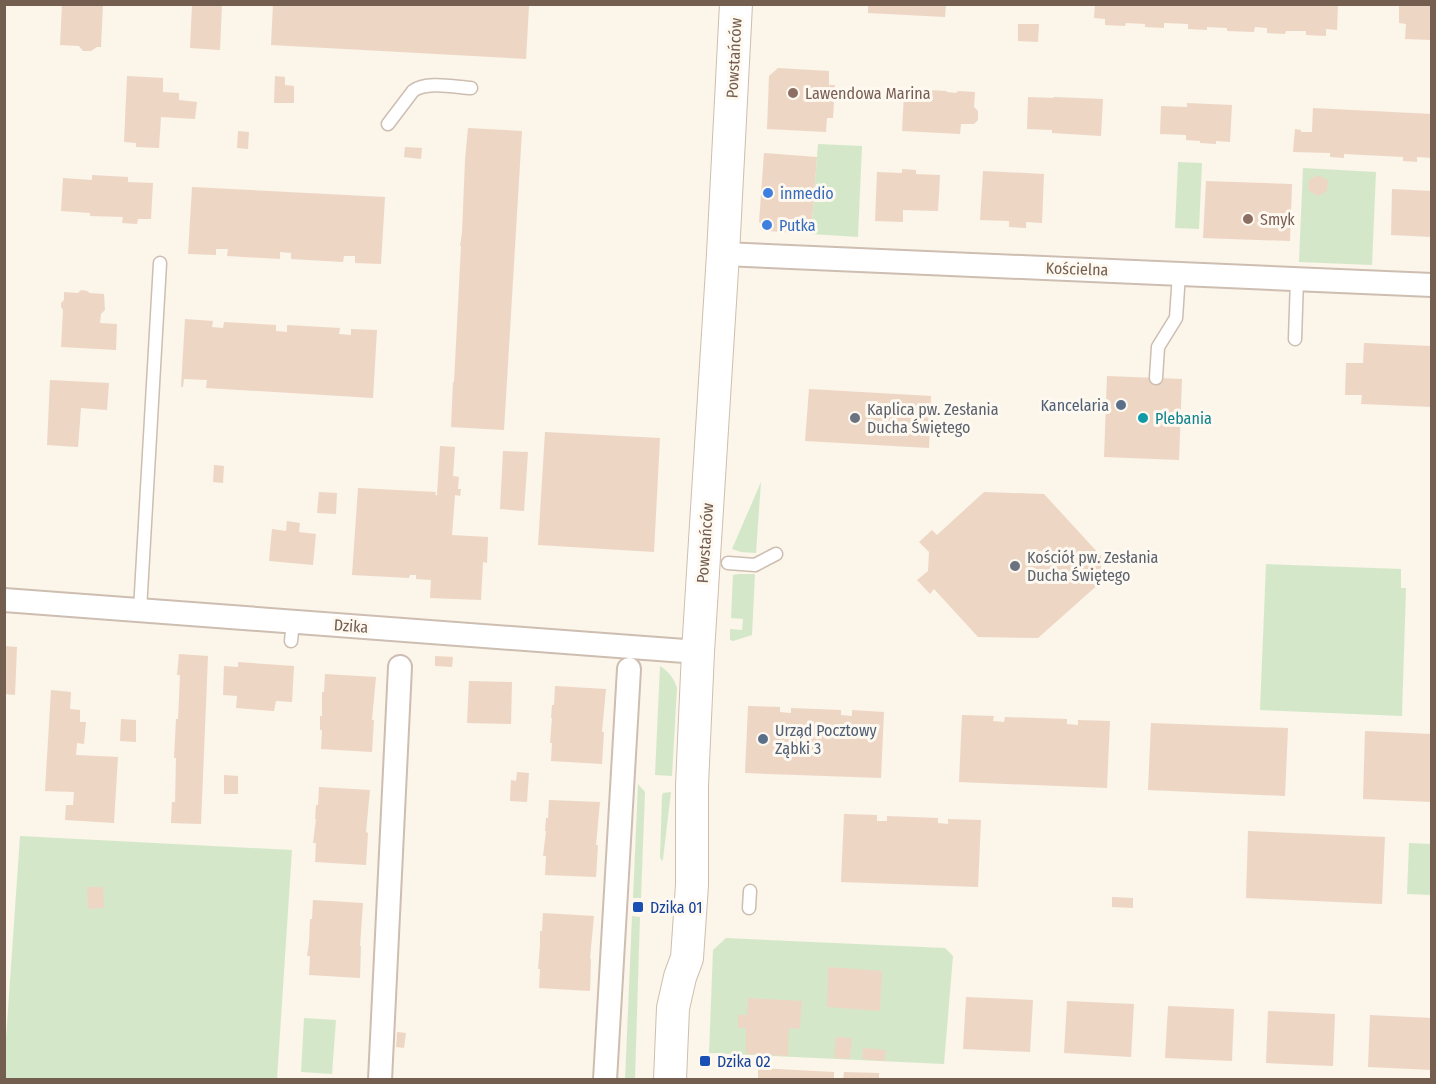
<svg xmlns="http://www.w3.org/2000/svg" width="1436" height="1084" font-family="'Fira Sans Condensed',sans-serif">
<rect width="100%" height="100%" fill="#fbf5ea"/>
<path fill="#d4e8c9" d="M818,144L862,146L858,237L811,234Z
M1178,162L1202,163L1199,229L1175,228Z
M1303,168L1376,172L1372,265L1299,262Z
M761,482L756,553L741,552L732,549Z
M1266,564L1401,569V588H1406L1402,716L1260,710Z
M738,574H755L752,635L733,641L730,640V629L742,630L743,619L731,618L733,575Z
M660,666C669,672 674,678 677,688L672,776L655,775Z
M638,784L645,792L641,898H633Z
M671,792L663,859L662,861L660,857L662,796L663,793Z
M20,836L292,850L277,1079L5,1080V1053Z
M1409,843L1431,844V895L1407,894Z
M632,916L640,917L635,1079L625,1080Z
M726,938L945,948L953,956L944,1064L709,1053L713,950Z
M304,1018L336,1020L332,1074L301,1072Z"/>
<path fill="#eed6c4" d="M62,4H103L101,47H97L91,51H83L79,46L60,45Z
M192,4H222L220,50L190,48Z
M273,4H498L529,6L526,59L271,45Z
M868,4H946L945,17L868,13Z
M1095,4H1338L1337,30L1326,29V36L1306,35V31H1286L1285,34L1267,33V28L1255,27L1254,32L1227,31V28L1207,27V30L1188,29V24L1164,23V28L1145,27V24L1126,23L1125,26L1105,25V19L1094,18Z
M1399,4H1432V40L1405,39L1406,24L1399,23Z
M1018,24H1039L1038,42L1018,41Z
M778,68L829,71V85H835L833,118H827L826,132L767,129L769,76Z
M127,76L163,78V92L179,93V100L197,102L195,119L161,117L159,148L136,147V143L124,142Z
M275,76L285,77V85L294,86V103H274Z
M929,90L946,91L947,92L956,93L958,91L975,92L974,107L978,111V120L974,124H961L960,134L902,131L904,93H929Z
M1028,97L1053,98L1054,97L1103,99L1101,136L1052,133V130L1027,129Z
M1187,103L1232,105L1230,142L1216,141V144L1200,143V141L1186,140V135L1160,134L1161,106L1187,107Z
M1313,108L1432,114V158L1417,157V162L1403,161V157L1344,154V158L1330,157V153L1293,152L1295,129L1301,130V132H1312Z
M468,128L522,131L504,430L451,427L453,382H454L461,246H460L462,233L465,160Z
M238,131L249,132L248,149L237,148Z
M405,147L422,148L421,159L404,157Z
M764,153L817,157L811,234L767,231L759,222Z
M902,169L916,170V174L940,175L938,211L903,210V222L875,221L877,172L902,173Z
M983,171L1044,174L1042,223L1026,222V228L1009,227V221L980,220Z
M92,175L128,177V182L153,183L151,219H138L137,224L122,223L123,217L90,216V213L61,211L63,178L92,180Z
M1318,175L1328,180L1327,191L1318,196L1308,190L1309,180Z
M1206,181L1292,184L1290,241L1203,238Z
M192,187L385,197L381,264L355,263V256H344L343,262L291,259V253L280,252V259L227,256L228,249H216V255L188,254Z
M1392,189L1432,191V237L1391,235Z
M81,290L87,291L90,293L104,294L105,310L101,314L100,323L117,324L116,350L61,347L63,310L61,307V303L64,300V292L78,293Z
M185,319L213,321L212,327L223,328L224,322L276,325V331L287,332V325L340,328L339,334L351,335V329L377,330L373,398L206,388L207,380L184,379L183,387H181Z
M1364,343L1432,346V407L1361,404L1362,395H1345L1346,363H1363Z
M1107,376L1182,379L1179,460L1104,457Z
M50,380L109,383L107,410L81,408L78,447L47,445Z
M809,389L931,396L929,448L805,441Z
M545,432L660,438L654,552L538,545Z
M440,446L455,447L453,476L459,477L458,489H461L460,496L455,495L452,535L488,537L487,563L483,562L481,600L430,598L431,580L416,579V575H410L409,578L352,575L358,488L436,492L435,495H437Z
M503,451L528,452L524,511L500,509Z
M214,465L224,466L223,483L213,482Z
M319,492L337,493L336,514L317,513Z
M984,492L1044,494L1101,556V582L1038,638L978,637L934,589L930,594L917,580L928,571L929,552L919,542L932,530L937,535Z
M287,521L300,523L299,532L316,534L313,565L269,561L272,529L286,531Z
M4,646L17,647L15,695L4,694Z
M179,654L208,656L201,824L171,823L172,802H175L176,758H174L176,719H178L180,675H177Z
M435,656L453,657L452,667L435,666Z
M238,662L294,666L292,702L276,701L274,711L236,708L237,696L223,695L224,666L238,667Z
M325,674L376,677L372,720H374L372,752L321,749L322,730H320V716H322V692H324Z
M469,681L512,682L511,724L467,723Z
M555,686L606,689L602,732H604L602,764L551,761L552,743H550L552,718H551L552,705H554Z
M51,690L71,692L70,709L80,710V722H86L84,744L77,743L76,755L118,757L114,823L65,820L66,805H73L74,792L45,791Z
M748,706L780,707V712L791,713V708L841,710V715L852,716V710L884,712L881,778L745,773Z
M962,715L994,716L993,721L1004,722L1005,717L1067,719V724L1078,725V720L1110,721L1107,788L959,782Z
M121,719L136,720V742L120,741Z
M1151,723L1288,728L1285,796L1148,790Z
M1365,731L1432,734V802L1363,799Z
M517,772L529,773L527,802L510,801L511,780L516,781Z
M224,775L238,776V794H224Z
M319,787L370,790L366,832L368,833L366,865L315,862L316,843H313L316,819H315L316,805H318Z
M549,800L600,802L596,845H598L596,877L545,875L546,856H543L546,831H545L546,818H548Z
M844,814L877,815V821H887V816L938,818V823L948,824V819L981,820L978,887L841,882Z
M1248,831L1385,837L1382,904L1246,898Z
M87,887H103L104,908L88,909Z
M1112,897L1133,898V908L1112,907Z
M313,900L363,903L360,946H361L360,978L309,975L310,956H307L309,943L310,919H312Z
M543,913L594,916L590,958L591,959L590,991L539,988L540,969H538L540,945V931H542Z
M828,967L882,971L880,1011L827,1007Z
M966,997L1033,1000L1030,1052L963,1049Z
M748,998L802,1001L800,1029L789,1028L788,1056L746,1054V1028H738V1015H747Z
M1067,1001L1134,1004L1131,1057L1064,1053Z
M1168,1006L1234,1009L1232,1061L1165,1058Z
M1268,1011L1335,1014L1333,1066L1266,1063Z
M1370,1015L1432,1018V1070L1368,1067Z
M397,1032L406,1033L404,1048L396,1047Z
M836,1037L852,1038L850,1059L834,1058Z
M863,1048L886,1050L885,1061L862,1059Z
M758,1068L834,1072V1080H758Z
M844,1072L879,1073V1080H843Z"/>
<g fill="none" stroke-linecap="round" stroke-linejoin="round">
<defs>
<path id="lane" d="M388,124L413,91C426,81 455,87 471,88
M1295,339L1297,279
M1156,378L1158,347L1176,318L1179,274
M728,563L755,565L776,554
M140,610L160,263
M291,641L293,622
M749,908L750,891"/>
<path id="street" d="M723,254L1432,285
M4,600L698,652
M380,1080L400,667
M605,1080L629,669"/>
<path id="secondary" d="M670,1080L673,1008L680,977L687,958L692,885V785L698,652L723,254L736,4"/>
</defs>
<use href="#lane" stroke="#cdbeb1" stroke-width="15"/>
<use href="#street" stroke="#cdbeb1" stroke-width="26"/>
<use href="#secondary" stroke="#cfbeae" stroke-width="34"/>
<use href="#lane" stroke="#fff" stroke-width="12"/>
<use href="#street" stroke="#fff" stroke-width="22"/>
<use href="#secondary" stroke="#fff" stroke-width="32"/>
</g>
<g fill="#8d6e63" stroke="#fef9f0" stroke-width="2">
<circle cx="793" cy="93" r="6"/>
<circle cx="1248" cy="219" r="6"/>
</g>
<g fill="#3f7fe0" stroke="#fef9f0" stroke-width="2">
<circle cx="768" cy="193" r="6"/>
<circle cx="767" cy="225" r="6"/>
</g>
<g fill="#5c6f8a" stroke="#fef9f0" stroke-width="2">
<circle cx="1121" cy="405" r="6"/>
<circle cx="763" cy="739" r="6"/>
</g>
<g fill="#6b7280" stroke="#fef9f0" stroke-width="2">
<circle cx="855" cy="418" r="6"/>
<circle cx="1015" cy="566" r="6"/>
</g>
<circle fill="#0f9aa8" stroke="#fef9f0" stroke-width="2" cx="1143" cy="418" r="6"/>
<g fill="#1a4fb4" stroke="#fef9f0" stroke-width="2">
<rect x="632" y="901" width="12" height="12" rx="3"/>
<rect x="699" y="1055" width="12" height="12" rx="3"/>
</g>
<g text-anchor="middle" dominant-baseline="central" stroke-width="6" stroke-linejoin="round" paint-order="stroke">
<g font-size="16" fill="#745e4f" stroke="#fef9f0">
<text transform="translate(734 58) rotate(-87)">Powstańców</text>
<text transform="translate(1077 269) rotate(2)">Kościelna</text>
<text transform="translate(705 543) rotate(-86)">Powstańców</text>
<text transform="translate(351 626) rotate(4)">Dzika</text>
</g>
<g font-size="16" fill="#785e54" stroke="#fef9f0" text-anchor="start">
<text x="805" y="93">Lawendowa Marina</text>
<text x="1260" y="219">Smyk</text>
</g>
<g font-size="16" fill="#366cbe" stroke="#fef9f0" text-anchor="start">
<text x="780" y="193">inmedio</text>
<text x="779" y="225">Putka</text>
</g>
<g font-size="16" fill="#4e5e75" stroke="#fef9f0" text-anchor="end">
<text x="1109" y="405">Kancelaria</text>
<text x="775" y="730" text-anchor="start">Urząd Pocztowy<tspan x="775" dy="18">Ząbki 3</tspan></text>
</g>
<g font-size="16" fill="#5b616d" stroke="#fef9f0" text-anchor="start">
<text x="867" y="409">Kaplica pw. Zesłania<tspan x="867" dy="18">Ducha Świętego</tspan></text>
<text x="1027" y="557">Kościół pw. Zesłania<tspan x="1027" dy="18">Ducha Świętego</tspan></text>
</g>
<g font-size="16" fill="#0d838f" stroke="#fef9f0" text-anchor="start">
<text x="1155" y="418">Plebania</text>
</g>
<g font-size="16" fill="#164399" stroke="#fef9f0" text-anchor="start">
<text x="650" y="907">Dzika 01</text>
<text x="717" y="1061">Dzika 02</text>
</g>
</g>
<rect width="1436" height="1084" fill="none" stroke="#745e4f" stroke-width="12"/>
</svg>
